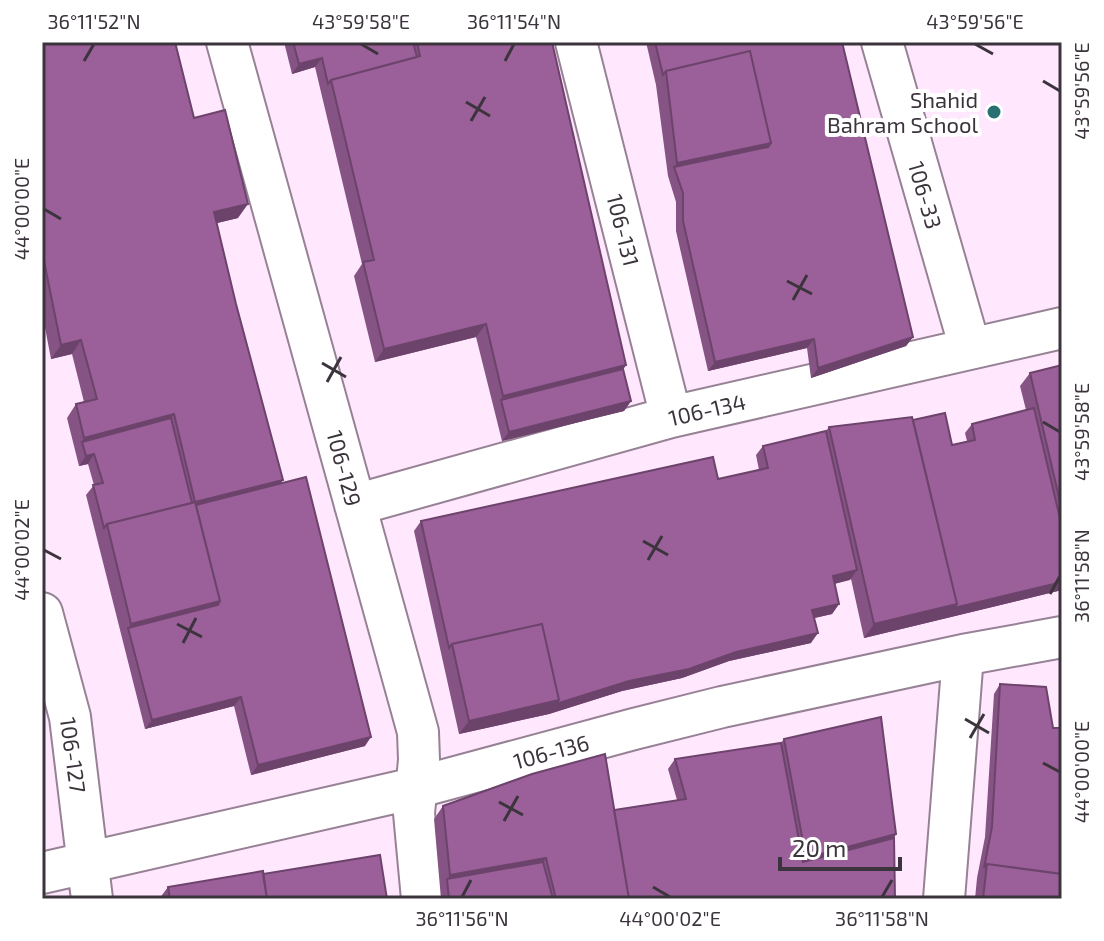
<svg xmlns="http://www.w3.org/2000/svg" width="1104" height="941" font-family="'Exo 2',sans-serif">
<rect width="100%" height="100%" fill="#ffe8fd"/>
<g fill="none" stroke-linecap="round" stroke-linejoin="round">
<defs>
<path id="minor" d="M227,42L418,732L419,760L414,813L422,899
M576,42L671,417
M882,42L970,348
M355,505L671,417L1062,328
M42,613L70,717L92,899
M42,873L415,788L634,729L722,707L963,655L1062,637
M944,899L963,655"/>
</defs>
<use href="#minor" stroke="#978295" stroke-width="44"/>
<use href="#minor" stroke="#fff" stroke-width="40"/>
</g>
<path fill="#855384" d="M42,42H188L176,45L194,118L238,218L217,223L236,304L283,480L280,484L365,746L251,775L234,706L145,729L86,495L94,485L88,464L79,466L67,418L76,404L84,402L72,354L51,359L42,312Z
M284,42H552L626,365L623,369L631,401L624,411L502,441L476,337L375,362L354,276L362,264L315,67L292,74Z
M646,42H842L913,337L906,346L811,378L807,348L708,371L676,231V202L668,176L656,85Z
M1062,365V590L864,638L851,579L834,584L839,604L832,614L814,618L811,643L729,661L682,678L622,691L549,714L459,734L414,531L421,521L718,479L759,470L756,455L763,446L826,431L829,427L913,420L952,445L967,441L965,433L972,424L1026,410L1020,386L1030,373Z
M1000,684L1062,899H975L977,878L985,837L994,694Z
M784,739L896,834L894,838L895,899H441L434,819L443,806L614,810L677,800L668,769L675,759L781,743Z
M263,874L387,899H159L168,887Z"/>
<path fill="#6c436b" d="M322,58L315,67L292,74L299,64Z
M771,143L762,157L674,167L677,163Z
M248,204L238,218L205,226L214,212Z
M486,324L476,337L375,362L384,349Z
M913,337L906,346L811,378L818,368Z
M814,339L807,348L708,371L715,362Z
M81,340L72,354L51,359L61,345Z
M626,365L617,379L501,400L503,396Z
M631,401L624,411L502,441L509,432Z
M174,414L164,428L82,442L84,438Z
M94,454L88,464L79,466L86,456Z
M283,480L273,494L195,514V502Z
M857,570L850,580L826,586L833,576Z
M1062,582V590L947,618L954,608Z
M220,601L211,614L128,628L131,624Z
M839,604L832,614L806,620L812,610Z
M957,604L947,618L864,638L874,624Z
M818,633L811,643L729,661L682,678L622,691L549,714L459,734L469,721L736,652Z
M241,697L234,706L145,729L152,720Z
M371,737L365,746L251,775L258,765Z
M896,834L887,848L797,872L806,858Z
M546,858L537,871L447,879L450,875Z"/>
<path fill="#9b6099" stroke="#6c436b" stroke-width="2" d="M42,42H175L194,118L225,110L248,204L214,212L236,304L283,480L195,502L174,414L84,438L76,404L97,399L81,340L61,345L42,251Z
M293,42H413L417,57L331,80L328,84L322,58L299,64Z
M417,42H552L626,365L503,396L486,324L384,349L363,262L374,260L331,80L420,56Z
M655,42H842L913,337L818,368L814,339L715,362L683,221V193L674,167L768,147L771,143L750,51L666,71L663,75Z
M750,51L771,143L677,163L666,71Z
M1062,365V510L1030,373Z
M623,369L631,401L509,432L501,400Z
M1034,408L1062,527V582L954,608L957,604L913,420L945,413L952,445L975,440L972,424Z
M912,417L957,604L874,624L829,427Z
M171,418L192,503L107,524L104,528L93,485L103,483L94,454L86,456L82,442Z
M826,431L857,570L833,576L839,604L812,610L818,633L736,652L689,669L629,681L556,704L559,700L542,624L452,644L449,648L421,521L713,457L718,479L768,468L763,446Z
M306,477L371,737L258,765L241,697L152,720L128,628L218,605L220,601L196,505Z
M195,502L220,601L131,624L107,524Z
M542,624L559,700L469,721L452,644Z
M1000,684L1046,687L1053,728H1062V874L987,864L984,868L992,827Z
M881,717L896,834L806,858L784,739Z
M781,743L803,862L894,838L895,899H629L614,810L686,799L675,759Z
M605,754L629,899H556L546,858L450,875L443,806L532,774Z
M380,855L387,899H267L263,874Z
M543,862L553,899H449L447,879Z
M987,864L1062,874V899H983Z
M263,871L267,899H170L168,887Z"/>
<path fill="none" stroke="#3c343c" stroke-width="3" d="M361,44L378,54M975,44L993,54M84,61L94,44M505,61L514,44M1043,81L1060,91M466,102L490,116M471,121L485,97M44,209L61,219M787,281L812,294M793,300L807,275M322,363L346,377M327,382L341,357M1043,422L1060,432M643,541L668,555M44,550L61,559M648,560L662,536M1050,594L1060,576M177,624L202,637M183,643L196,618M965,719L989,733M970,738L984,714M1043,763L1060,772M499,802L523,815M504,821L518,796M653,887L670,897M462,897L471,880M882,897L892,880"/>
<circle fill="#277271" stroke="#fff" stroke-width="3" cx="994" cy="112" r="8"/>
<g text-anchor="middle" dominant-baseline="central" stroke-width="8" stroke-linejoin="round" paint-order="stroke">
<g font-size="22" fill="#3c343c" stroke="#fff" text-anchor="end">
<text x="978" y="99">Shahid<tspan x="978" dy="25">Bahram School</tspan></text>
</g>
<g font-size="22" fill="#3c343c" stroke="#fff">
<text transform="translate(926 195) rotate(74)">106-33</text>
<text transform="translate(624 230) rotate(76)">106-131</text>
<text transform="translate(707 409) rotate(-13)">106-134</text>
<text transform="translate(345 468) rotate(75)">106-129</text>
<text transform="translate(551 751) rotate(-15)">106-136</text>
<text transform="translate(74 755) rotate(82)">106-127</text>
</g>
</g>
<rect width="1104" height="941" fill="none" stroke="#ffffff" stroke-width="88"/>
<path d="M780 857v12h120v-12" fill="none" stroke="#3c343c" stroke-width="4"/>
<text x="792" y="857" font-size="24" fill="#3c343c" stroke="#ffffff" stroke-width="6" paint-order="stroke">20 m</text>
<rect x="44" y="44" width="1016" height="853" fill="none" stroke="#3c343c" stroke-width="3"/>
<g font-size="20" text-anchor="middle" fill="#3c343c">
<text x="94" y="29">36°11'52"N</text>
<text x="361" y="29">43°59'58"E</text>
<text x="514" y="29">36°11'54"N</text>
<text x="975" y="29">43°59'56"E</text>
<text transform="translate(1082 91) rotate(-90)" y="7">43°59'56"E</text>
<text transform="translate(22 209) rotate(-90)" y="7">44°00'00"E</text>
<text transform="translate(1082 432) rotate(-90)" y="7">43°59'58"E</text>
<text transform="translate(22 550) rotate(-90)" y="7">44°00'02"E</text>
<text transform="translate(1082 576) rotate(-90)" y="7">36°11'58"N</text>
<text transform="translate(1082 772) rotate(-90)" y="7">44°00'00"E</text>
<text x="462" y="926">36°11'56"N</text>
<text x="670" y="926">44°00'02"E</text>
<text x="882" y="926">36°11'58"N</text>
</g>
</svg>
